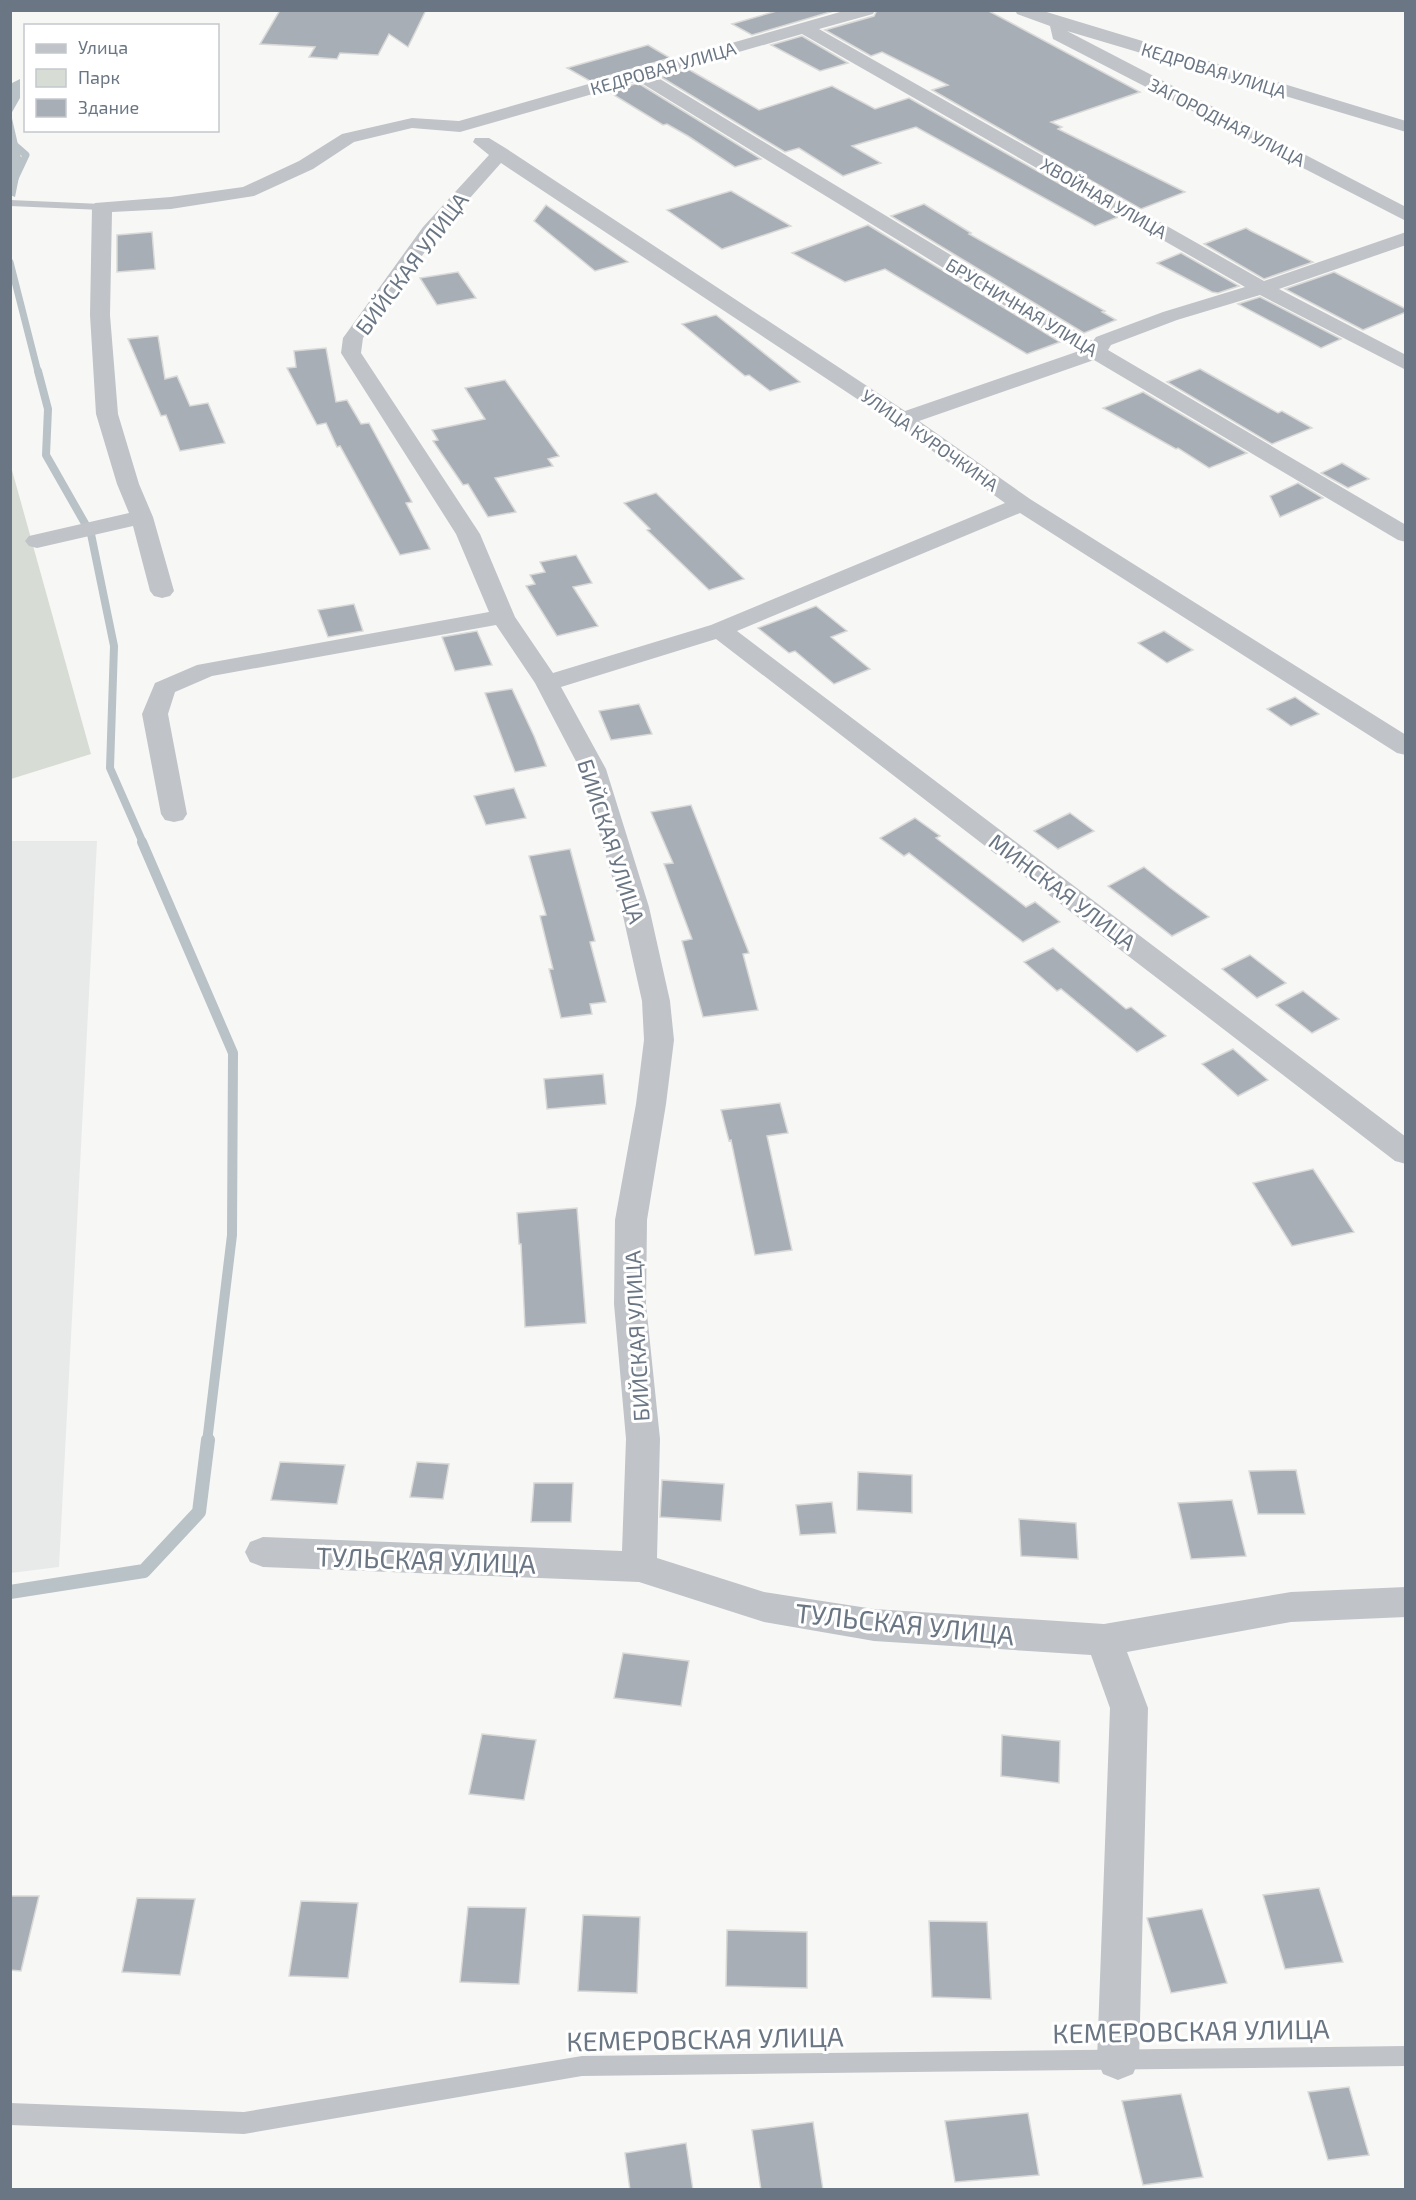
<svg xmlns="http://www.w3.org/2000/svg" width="1416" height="2200" font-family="'Exo 2',sans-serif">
<rect width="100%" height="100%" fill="#f7f8f5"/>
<path fill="#e8eae9" d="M11,841H97L59,1567L11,1573Z"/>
<path fill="#d7dcd5" d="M10,463L91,754L11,779H10Z"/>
<path fill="#b9c2c7" d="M20,79V98L11,114L22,162L15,197L10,195V84Z"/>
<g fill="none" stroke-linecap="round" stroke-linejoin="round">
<path stroke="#b9c2c7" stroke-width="7" d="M10,141L26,155L10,189
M10,262L38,372"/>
<path stroke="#b9c2c7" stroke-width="8" d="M38,371L48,409L46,455L91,534L114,646L110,768L143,843"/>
<path stroke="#b9c2c7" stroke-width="10" d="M142,842L233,1053L232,1235L207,1442"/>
<path stroke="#b9c2c7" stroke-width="14" d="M10,1592L144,1571L199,1512L208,1440"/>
</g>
<path fill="#a8aeb5" stroke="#d9d9d8" stroke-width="1.5" d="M280,10H426L408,47L389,34L378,55L340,53L337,59L309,57L315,47L260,44Z
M780,10H837L752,35L732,24Z
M877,10H987L1140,92L1051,122L1062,127L1058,129L1185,192L1141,209L932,90L948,85L882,52L871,56L825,30L874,16Z
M802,36L848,63L820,71L771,45Z
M648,45L670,58L590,81L567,68Z
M688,69L759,110L832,86L875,109L909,98L1118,217L1095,226L916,127L852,146L881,163L843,176L799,148L785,152L661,77Z
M638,83L761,159L735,167L688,136L667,124L663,125L609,92Z
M731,191L791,226L722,249L667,210Z
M924,204L971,233L969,234L1105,311L1102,312L1116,320L1084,333L891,216Z
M546,205L628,262L595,271L534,221Z
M868,225L1060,342L1027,354L885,269L845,282L792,253Z
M1246,228L1251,231L1313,262L1264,279L1204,244Z
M152,232L155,269L117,272V235Z
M1181,253L1239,286L1218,293L1212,292L1157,263Z
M458,272L476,298L437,305L420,278Z
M1334,272L1406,309V312L1363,330L1285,289Z
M1260,297L1341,339L1321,348L1238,304Z
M716,315L800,382L770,391L749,375L745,376L682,324Z
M158,336L165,379L177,376L190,406L208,403L225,443L180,451L166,415L161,416L128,339Z
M326,348L336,402L347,400L361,424L369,423L412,502L406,503L430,549L400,555L340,446L337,447L326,423L317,425L287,368L296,367L294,351Z
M1200,369L1278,413L1282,411L1312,428L1272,444L1167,382Z
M505,380L559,456L548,459L553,466L495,478L516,512L488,517L468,484L463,485L433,441L438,440L432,430L485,419L465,388Z
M1143,392L1247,453L1209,468L1178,448L1176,449L1103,408Z
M1342,463L1369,479L1348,488L1321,473Z
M1298,483L1323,498L1280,517L1270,496Z
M656,493L744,579L709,590L647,530L650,529L624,503Z
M576,555L592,583L573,587L598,626L557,636L526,586L535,584L530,575L545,572L540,562Z
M354,604L363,631L328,637L318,610Z
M816,606L847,631L831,637L870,669L834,684L795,651L789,653L758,628Z
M477,631L492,665L455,671L442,637Z
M1164,631L1193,650L1167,663L1138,643Z
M512,689L534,736L546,766L515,772L485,693Z
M1295,697L1319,714L1291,726L1267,709Z
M639,704L652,734L611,740L599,711Z
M514,788L526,818L486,825L474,796Z
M691,805L749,953L743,954L758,1010L703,1017L682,941L692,939L664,864L673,863L651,812Z
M1070,813L1094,831L1058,849L1034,831Z
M915,818L940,836L936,838L1026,907L1035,902L1060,922L1023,942L909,853L904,856L880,838Z
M570,849L595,941L590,942L606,1002L590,1004L592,1014L561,1018L549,969H553L540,916L546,915L529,856Z
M1144,867L1169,887L1209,917L1172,936L1108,886Z
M1053,948L1126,1009L1131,1007L1166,1036L1137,1052L1061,989L1057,991L1024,962Z
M1250,955L1286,983L1257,998L1222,969Z
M1303,991L1339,1019L1312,1033L1276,1005Z
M1233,1049L1268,1080L1238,1096L1202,1064Z
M603,1074L606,1104L547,1109L544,1079Z
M780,1103L788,1133L767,1136L792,1250L755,1255L731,1140L729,1141L721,1110Z
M1313,1169L1354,1232L1292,1246L1253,1183Z
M577,1208L586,1323L525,1327L521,1244H519L517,1213Z
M280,1462L345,1465L337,1504L271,1500Z
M417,1462L449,1464L443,1499L410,1497Z
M1296,1470L1305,1514H1258L1249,1471Z
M858,1472L912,1475V1513L857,1510Z
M662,1480L724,1484L721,1521L660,1517Z
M534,1483H573L571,1522H531Z
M1232,1500L1246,1556L1191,1559L1178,1503Z
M832,1502L836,1533L800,1535L796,1505Z
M1019,1519L1076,1523L1078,1559L1021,1556Z
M623,1653L689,1661L681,1706L614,1698Z
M482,1734L536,1740L524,1800L469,1794Z
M1002,1735L1060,1741L1059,1783L1001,1776Z
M1319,1888L1343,1962L1285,1969L1263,1895Z
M10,1896H39L21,1971L10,1970Z
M137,1898L195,1899L180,1975L122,1972Z
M301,1901L358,1903L348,1978L289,1976Z
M468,1907L526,1908L519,1984L460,1982Z
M1202,1909L1227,1983L1171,1993L1147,1918Z
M583,1915L640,1917L637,1993L578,1991Z
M929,1921L987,1922L991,1999L932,1997Z
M727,1930L807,1932V1988L726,1986Z
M1349,2087L1369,2155L1328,2160L1308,2092Z
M1181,2094L1203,2177L1143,2185L1122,2101Z
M1028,2113L1039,2175L955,2182L945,2121Z
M813,2122L823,2190H761L752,2130Z
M686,2143L693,2190H630L625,2153Z"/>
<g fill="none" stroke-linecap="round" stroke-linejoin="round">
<path fill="#c0c3c7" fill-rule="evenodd" d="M10,200L102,204L107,207L102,210L10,206Z
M1406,2046V2066L582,2076L244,2134L10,2125V2103L244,2112L582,2056Z"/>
<path fill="#c0c3c7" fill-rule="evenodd" d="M847,10H875L873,14L819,29L1264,281L1406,232V245L1279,289L1406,355V370L1260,295L1177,320L1111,345L1108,350L1406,525V542L1398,540L1094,360L919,421L1030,499L1406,735V755L1397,753L1020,513L737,631L1406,1137V1164L1395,1161L716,639L561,687L606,769L649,907L670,1001L674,1040L666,1104L647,1220L646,1304L660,1439L657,1558L764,1592L874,1609L1104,1624L1291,1592L1406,1587V1617L1291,1622L1127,1652L1148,1708L1139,2060L1133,2074L1118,2080L1103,2074L1097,2060L1110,1708L1091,1655L874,1641L764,1622L639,1582L263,1567L250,1562L245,1552L250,1542L263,1537L622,1551L626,1439L614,1304L615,1220L636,1104L644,1040L642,1001L621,907L580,769L535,683L496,625L212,676L175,692L168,714L187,814L183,820L174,822L165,820L161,814L142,714L155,683L197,665L489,612L456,534L341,353L343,338L423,227L489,155L473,142L475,138H489L507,149L905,411L1079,351L638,81L460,132L412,128L354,142L313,169L254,196L171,209L112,212L110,315L118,414L139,484L153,517L174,591L170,596L162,598L154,596L150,591L133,526L37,548L29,546L25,541L29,536L129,513L117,484L96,414L90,315L92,207L95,203L171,197L243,187L299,161L342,134L412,118L459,121ZM802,34L1245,287L1163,312L1096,337L1093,341L655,76ZM501,163L895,424L1005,503L711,625L553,673L515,617L480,534L361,353L363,338L437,235Z
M1015,10H1040L1406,121V132L1067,31L1406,207V221L1053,39L1050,26L1017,14Z"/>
</g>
<g text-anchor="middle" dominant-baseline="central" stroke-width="6" stroke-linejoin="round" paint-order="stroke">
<g font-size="18" fill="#6a7683" stroke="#fff">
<text transform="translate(663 68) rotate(-16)">КЕДРОВАЯ УЛИЦА</text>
<text transform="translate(1214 70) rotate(17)">КЕДРОВАЯ УЛИЦА</text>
<text transform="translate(1227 122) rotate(27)">ЗАГОРОДНАЯ УЛИЦА</text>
<text transform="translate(1104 198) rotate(30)">ХВОЙНАЯ УЛИЦА</text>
<text transform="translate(1022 307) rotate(31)">БРУСНИЧНАЯ УЛИЦА</text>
<text transform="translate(930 440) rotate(35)">УЛИЦА КУРОЧКИНА</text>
</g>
<g font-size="22" fill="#6a7683" stroke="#fff">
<text transform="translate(411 263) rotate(-53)">БИЙСКАЯ УЛИЦА</text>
<text transform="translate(612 841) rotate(72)">БИЙСКАЯ УЛИЦА</text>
<text transform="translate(1063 891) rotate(37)">МИНСКАЯ УЛИЦА</text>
<text transform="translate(636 1336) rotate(-93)">БИЙСКАЯ УЛИЦА</text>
</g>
<g font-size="27" fill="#6a7683" stroke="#fff">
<text transform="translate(426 1559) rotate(2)">ТУЛЬСКАЯ УЛИЦА</text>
<text transform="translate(905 1623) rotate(6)">ТУЛЬСКАЯ УЛИЦА</text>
<text transform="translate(1191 2030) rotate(-1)">КЕМЕРОВСКАЯ УЛИЦА</text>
<text transform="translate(705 2038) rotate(-1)">КЕМЕРОВСКАЯ УЛИЦА</text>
</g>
</g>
<rect width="1416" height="2200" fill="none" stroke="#6a7683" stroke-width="24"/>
<rect x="24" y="24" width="195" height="108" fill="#ffffff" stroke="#c3c8cd" stroke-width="1.5"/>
<rect x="36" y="44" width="30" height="9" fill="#c0c3c7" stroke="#c3c8cd" stroke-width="1.5"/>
<text x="78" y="54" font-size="18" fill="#6a7683">Улица</text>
<rect x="36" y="69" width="30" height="18" fill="#d7dcd5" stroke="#c3c8cd" stroke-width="1.5"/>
<text x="78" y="84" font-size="18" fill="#6a7683">Парк</text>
<rect x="36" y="99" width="30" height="18" fill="#a8aeb5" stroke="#c3c8cd" stroke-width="1.5"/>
<text x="78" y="114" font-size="18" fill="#6a7683">Здание</text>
</svg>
